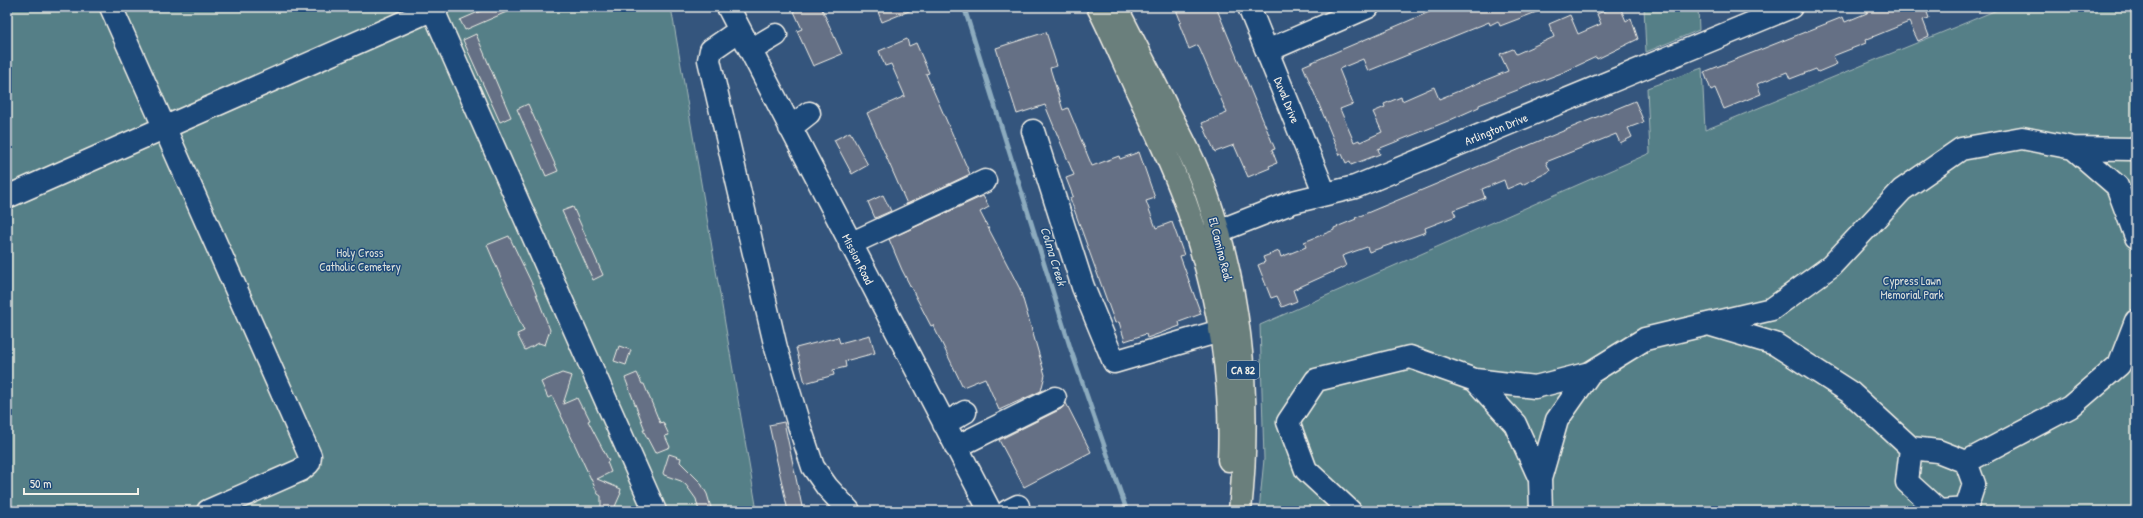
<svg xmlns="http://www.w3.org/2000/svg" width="2143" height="518" font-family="'Patrick Hand',sans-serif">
<rect width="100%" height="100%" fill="#34557d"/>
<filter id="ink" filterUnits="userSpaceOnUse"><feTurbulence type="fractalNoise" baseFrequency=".025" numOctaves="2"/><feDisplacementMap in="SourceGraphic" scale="8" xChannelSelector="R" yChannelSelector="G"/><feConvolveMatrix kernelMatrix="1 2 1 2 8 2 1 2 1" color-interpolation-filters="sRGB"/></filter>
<g filter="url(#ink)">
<path fill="#547f87" stroke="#a4b8b8" d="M7,7H671L757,511H7Z
M1644,7H1698L1699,30L1646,52Z
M2004,7H2136V511H1259L1264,459L1260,325L1650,153L1647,88L1702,68L1705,130Z"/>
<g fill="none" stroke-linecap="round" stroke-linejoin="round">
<path stroke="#8cabbe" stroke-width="4.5" d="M964,7L1071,350L1127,511"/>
</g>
<path fill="#657085" stroke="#f4f1e8" d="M490,7H518L465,30L460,20Z
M792,7H821L842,54L813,66L797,31L802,29Z
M876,7H919L882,22Z
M1175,7H1216L1275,149L1272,150L1277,163L1269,166L1270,168L1248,177L1234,145L1215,152L1202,123L1227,113L1198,45L1189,49L1179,23L1181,22Z
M1441,7L1547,8L1500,26L1498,21L1490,25L1489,22L1368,71L1363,59L1339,69L1353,104L1340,109L1354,142L1359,140L1360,142L1382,132L1373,112L1385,107L1384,104L1401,97L1402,101L1434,87L1439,99L1508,71L1500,54L1513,49L1516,54L1554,37L1549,24L1570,15L1578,34L1601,24L1597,14L1614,7H1620L1626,21L1631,18L1638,39L1597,59L1596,57L1564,72L1479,105V107L1448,121L1378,149L1380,154L1351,165L1350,161L1346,163L1342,154L1340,155L1303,66Z
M1865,7H1925L1929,18L1923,20L1929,36L1918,41L1909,22L1865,40L1866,43L1833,56L1837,64L1818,72L1816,69L1790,79L1787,72L1757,84L1761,94L1724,109L1715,88L1711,90L1704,72L1843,17L1845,22L1867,13Z
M1046,32L1057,66L1050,68L1063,110L1068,108L1092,166L1119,156L1120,159L1139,152L1155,198L1146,201L1156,228L1172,222L1184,255L1180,256L1201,314L1179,322L1180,326L1147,338L1146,334L1125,341L1119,322L1115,323L1070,198L1073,196L1066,178L1074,175L1045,105L1017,114L996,48Z
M476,34L511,117L500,122L463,40Z
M907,39L909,46L916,43L929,73L926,74L970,174L907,204L867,113L905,96L891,64L885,66L879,51Z
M1635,101L1644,122L1628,128L1632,137L1620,143L1616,134L1546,162L1550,171L1522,185L1521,183L1507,189L1504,180L1482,189L1485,198L1453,210L1456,216L1425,228L1426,232L1369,252L1367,247L1342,256L1346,266L1293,290L1297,301L1282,307L1277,296L1271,298L1258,265L1265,262L1263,257L1279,251L1281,257L1306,247L1304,242L1334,230V228L1356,219L1355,218Z
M528,104L558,171L546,176L517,109Z
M850,132L868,165L852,174L834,140Z
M883,195L891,211L875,218L868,202Z
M983,196L989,207L980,212L1020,289L1045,375L1041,391L999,410L985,378L963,387L933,325L931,326L902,270L889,239Z
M573,207L603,275L593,280L562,211Z
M509,236L533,286L550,330L545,345L539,343L525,350L517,334L524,331L487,245Z
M870,335L875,353L845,361L846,367L833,370L834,375L805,383L796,348L838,337L840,343Z
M619,346L631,350L626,365L614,361Z
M562,373L572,376L563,404L577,398L582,408H584L590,420L588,421L609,461L607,462L611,472L597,479L621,489L620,493H621L613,511H601V496L598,494L552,396L548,398L541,382Z
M637,373L642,384H644L660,423L663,422L669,435L665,436L670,447L655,453L643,430H645L625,378Z
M1066,403L1091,452L1024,487L999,440L1061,409Z
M784,422L803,511H788L769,425Z
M669,454L681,458L680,462L700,482L707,494L712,511H699L696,499L686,485L681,481L664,475L663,473Z"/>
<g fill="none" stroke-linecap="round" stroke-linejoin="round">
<defs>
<path id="minor" d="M111,7L310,456L309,463L301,470L208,511
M728,7L990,511
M1249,7L1325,194
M433,10L655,511
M740,30L711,50L709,60L776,348L799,425L813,467L827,487L849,511
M751,50L776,35
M1267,51L1368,7
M790,128L809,113
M1033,131L1083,287L1114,362L1220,331
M2073,148L2132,149L2136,147
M7,197L438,7
M1201,238L1293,202L1355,187L1791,7
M850,244L985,181
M1708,324L1772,309L1831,266L1902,190L1961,149L2022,138L2073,148L2117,186L2136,237
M1475,380L1535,387L1590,373
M944,424L965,412
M956,447L1055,398
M1966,462L1974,484L1966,509L1939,511L1907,482L1911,448L1938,451L1966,462L2070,407L2119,365L2136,321
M1008,511L1018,506
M1350,511L1306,470L1288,422L1316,380L1410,357L1475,380L1515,424L1540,479
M1541,511L1540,479L1557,420L1590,373L1645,339L1708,324L1775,344L1851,393L1911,448"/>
<path id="major" d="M1098,7C1113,36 1125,66 1139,95C1155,130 1172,165 1185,201C1215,283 1233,373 1229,460
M1116,7C1134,42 1152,77 1169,112C1183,139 1197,166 1207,195C1242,296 1251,405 1240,511"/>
</defs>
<use href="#minor" stroke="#f4f1e8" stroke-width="25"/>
<use href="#major" stroke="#f4f1e8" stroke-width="25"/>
<use href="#minor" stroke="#1f4a7a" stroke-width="22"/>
<use href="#major" stroke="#6b7f7c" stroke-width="22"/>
</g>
</g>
<g text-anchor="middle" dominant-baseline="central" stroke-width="3" stroke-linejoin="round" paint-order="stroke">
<rect fill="#1f4a7a" stroke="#b4bfc7" stroke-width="1" x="1227" y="361" width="32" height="18" rx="3"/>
<g font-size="11" font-weight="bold" fill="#f4f1e8">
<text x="1243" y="370">CA 82</text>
</g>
<g font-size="12" fill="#f4f1e8" stroke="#1f4a7a">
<text transform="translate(1287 100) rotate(68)">Duval Drive</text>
<text transform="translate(1496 129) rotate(-22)">Arlington Drive</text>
<text transform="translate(1221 249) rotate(76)">El Camino Real</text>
<text transform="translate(858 259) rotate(63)">Mission Road</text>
</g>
<g font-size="12" fill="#dce0d9" stroke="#1f4a7a">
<text x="360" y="252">Holy Cross<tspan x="360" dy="14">Catholic Cemetery</tspan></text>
<text x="1912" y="280">Cypress Lawn<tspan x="1912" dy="14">Memorial Park</tspan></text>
</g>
<g font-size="13" font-style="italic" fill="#dae0de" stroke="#1f4a7a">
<text transform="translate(1054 256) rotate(73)">Colma Creek</text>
</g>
</g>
<rect width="2143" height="518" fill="none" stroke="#1f4a7a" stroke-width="24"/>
<rect x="12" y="12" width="2119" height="494" fill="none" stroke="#f4f1e8" stroke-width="1.5" filter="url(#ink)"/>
<path d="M24 488v6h114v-6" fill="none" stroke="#f4f1e8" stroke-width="2"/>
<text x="30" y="488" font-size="12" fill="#f4f1e8" stroke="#1f4a7a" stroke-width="3" paint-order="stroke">50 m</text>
</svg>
